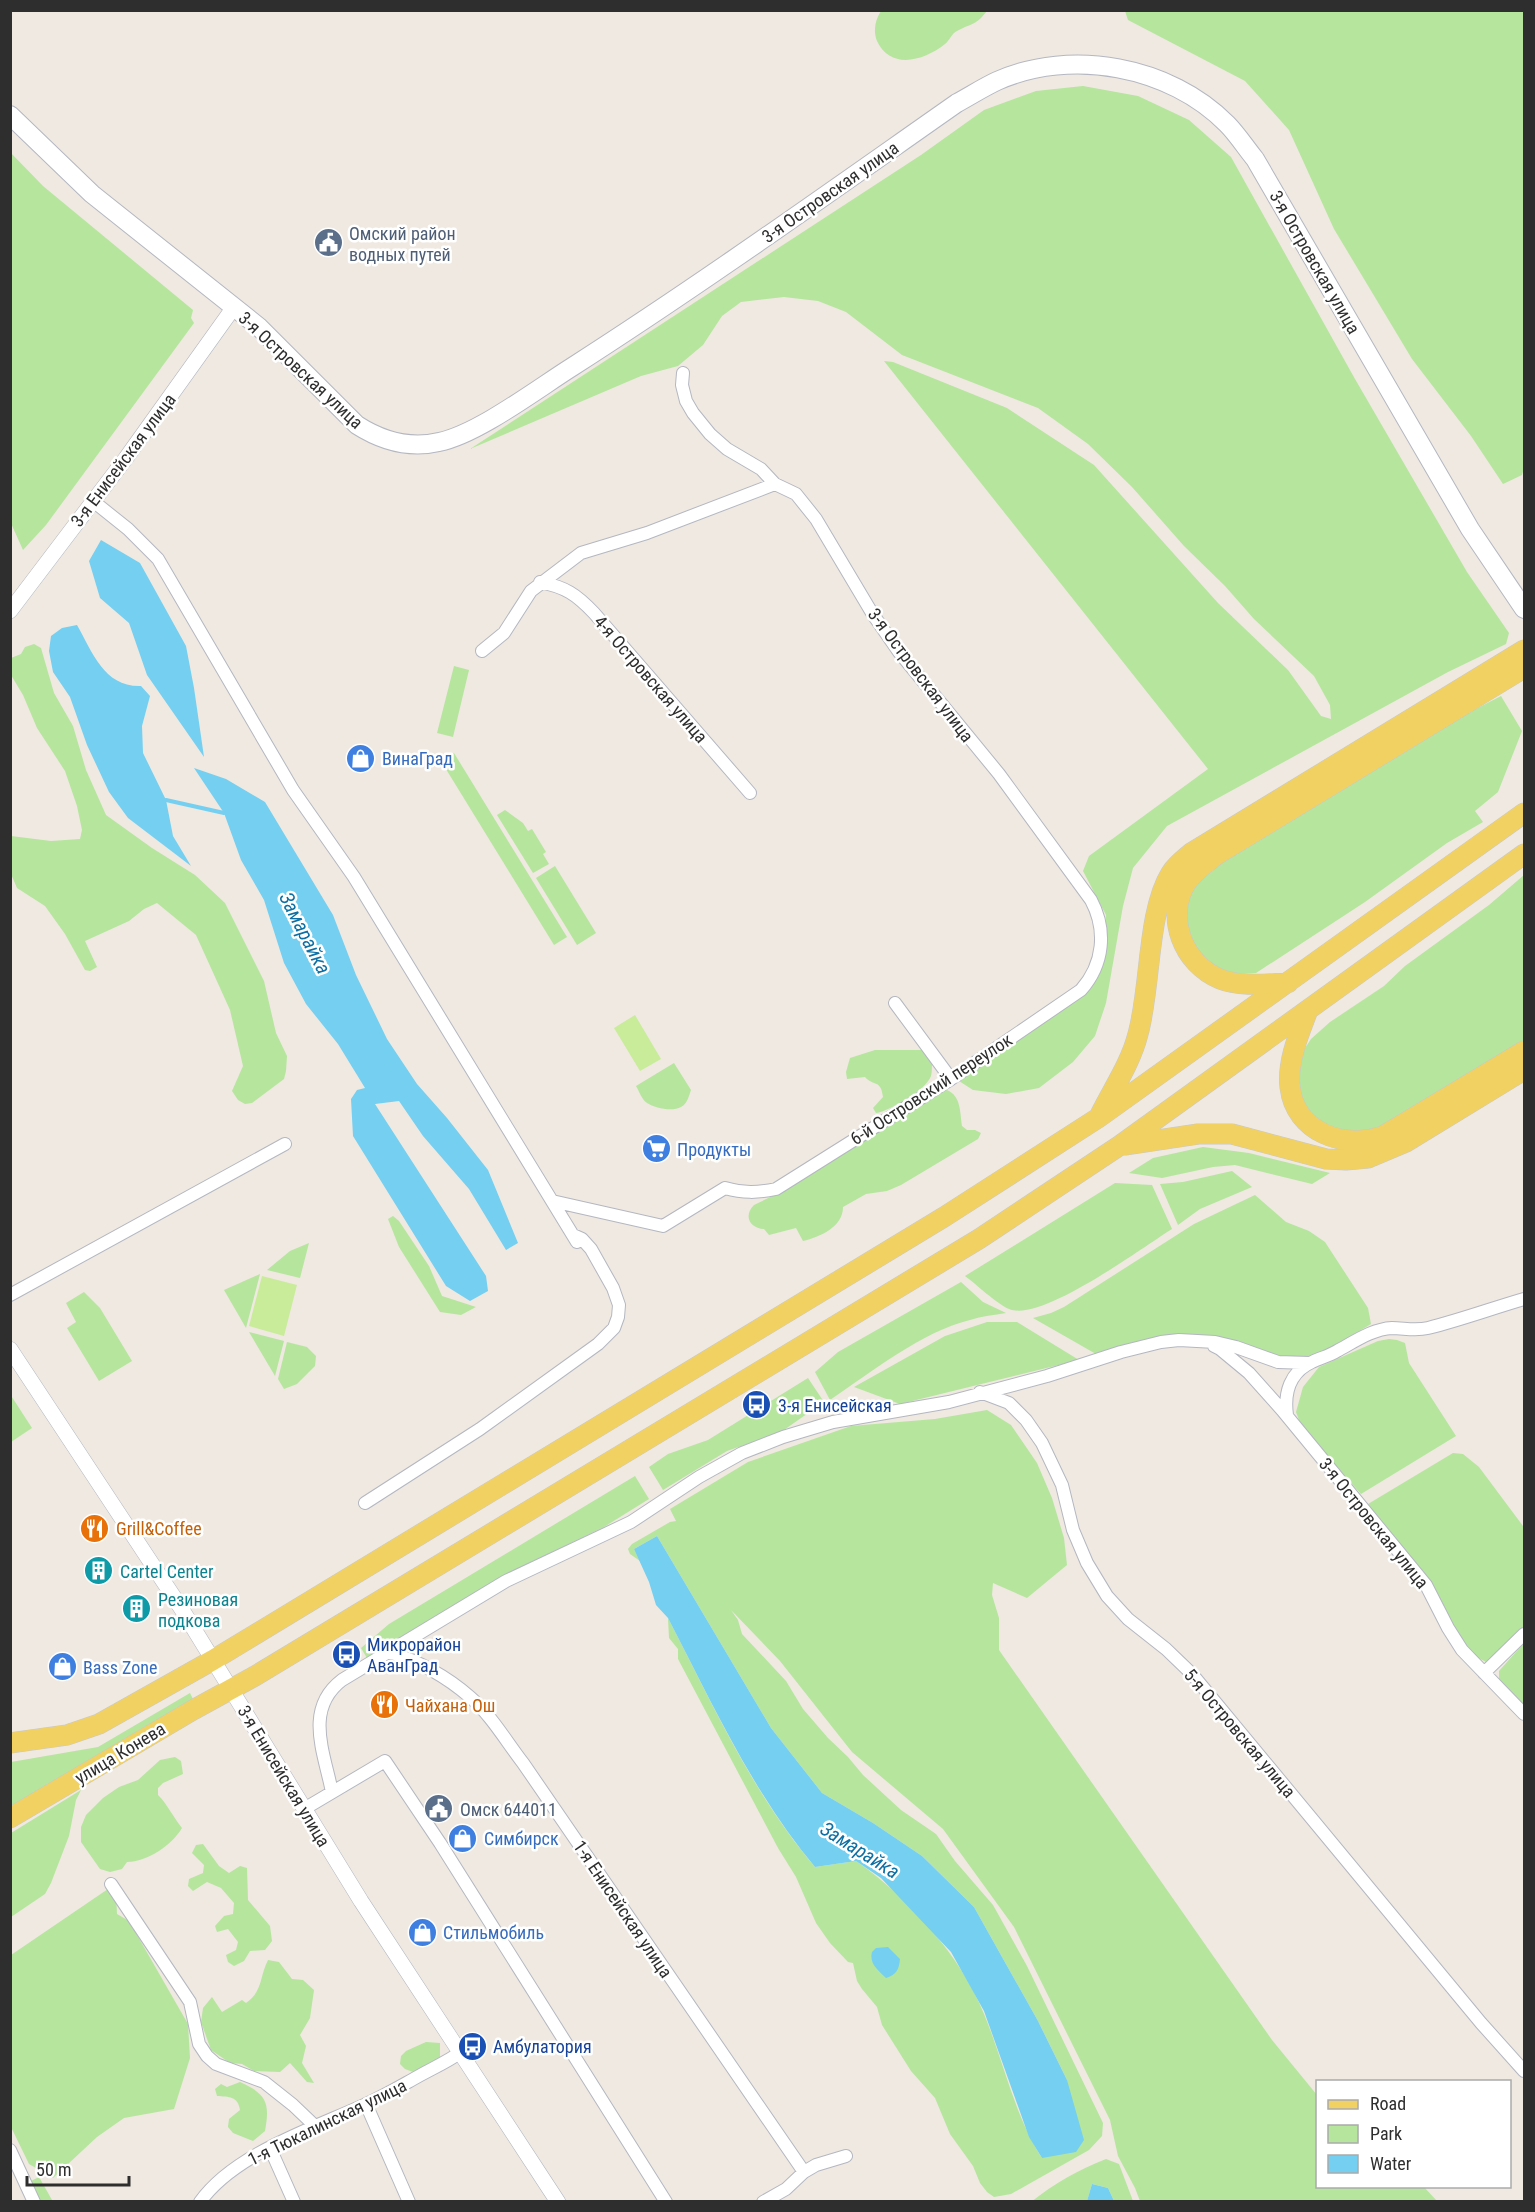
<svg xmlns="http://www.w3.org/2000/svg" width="1535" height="2212" font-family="'Roboto Condensed',sans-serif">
<rect width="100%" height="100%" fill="#efe9e1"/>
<path fill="#b6e59e" d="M881,11V10L987,11C975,26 974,22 957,31C952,33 950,40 945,44C925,60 891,71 877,41C873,31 875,20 881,11Z
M1125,11H1524V468L1522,475L1503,484L1471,436L1412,359L1334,229L1289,130L1245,81L1128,20Z
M1083,86L1138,96L1189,120L1231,157L1355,379L1467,572L1509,633L1506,644L1448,672L1167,826L1133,868L1123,906L1106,1003L1095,1036L1073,1062L1039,1088L1006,1094L973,1090L959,1081L1060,1007L1102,967L1106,915L1083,871L1089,856L1208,769L884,361L893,362L1007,408L1094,465L1218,603L1288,670L1321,716L1331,719L1330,705L1314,676L1254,619L1225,586L1184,546L1132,487L1088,444L1038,408L902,355L846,312L818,301L784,297L741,302L722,316L703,345L678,366L641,376L470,449L921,155L984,110L1036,91Z
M10,152L43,186L193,310L191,318L194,323L46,525L23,550L10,521Z
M34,644L41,648L54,693L73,726L86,770L106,815L152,848L195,875L225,903L264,981L276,1033L287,1056L286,1071L284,1079L252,1103L245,1104L238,1100L232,1091L243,1066L230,1010L196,935L157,903L144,909L129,921L85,941L97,967L90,971L85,970L65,934L45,906L17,888L11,874V836L51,841L80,839L82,830L77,806L65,771L37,728L23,695L11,675V658L21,654L25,647Z
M454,666L469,670L453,737L437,733Z
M1501,696L1522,731L1498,792L1475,811L1483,822L1447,843L1365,902L1256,973C1221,978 1193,960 1187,925C1187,921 1185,915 1185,911C1186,897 1195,884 1203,873L1466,714Z
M454,753L567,937L554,945L441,761Z
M505,810L523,823L528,831L532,829L546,852L543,854L549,864L533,873L497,815Z
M555,866L596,933L577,945L536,878Z
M1524,875V1045L1371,1133L1333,1131L1311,1113L1303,1103L1297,1077L1303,1051L1311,1039L1330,1022L1384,986L1405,966L1489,905Z
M875,1050H923L932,1061C932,1066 932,1072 931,1076C926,1090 890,1111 876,1113L873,1108L883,1097C881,1079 874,1087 865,1077L847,1079L846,1072L850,1058Z
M674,1063L691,1090C689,1096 687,1104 681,1107C672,1112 655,1108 647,1103C642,1100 639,1091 636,1086Z
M947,1090C961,1096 960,1112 962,1126L967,1130H975L981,1133L978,1139L901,1185L887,1191L866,1194L843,1207C843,1227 820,1237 803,1241L796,1228L769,1235L764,1229C750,1228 743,1216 754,1205L793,1186L940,1092Z
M1203,1147L1249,1153L1330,1173L1312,1184L1235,1165L1213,1167L1162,1178L1129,1173L1153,1158Z
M1232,1171L1252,1187L1200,1209L1178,1225L1160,1184L1183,1182Z
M1115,1183L1152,1185L1172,1229C1143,1247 1041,1323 1009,1309C997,1304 976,1284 965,1276Z
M1255,1195L1286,1222L1309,1231L1325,1242L1368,1308L1371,1324L1321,1354L1289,1359L1215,1338L1096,1354L1033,1318L1051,1313L1064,1307L1194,1224Z
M393,1216L399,1221L429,1266L442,1296L476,1307L461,1315L440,1312L399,1247L388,1219Z
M309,1243L300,1278L267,1270L290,1251Z
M260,1274L246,1328L224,1290Z
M961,1282L983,1302L1006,1313C994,1315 982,1316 970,1320C923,1331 870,1373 830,1400L815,1372L838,1352Z
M84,1292L100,1308L132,1361L99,1381L67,1328L76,1322L66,1303Z
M987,1322H1017L1079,1360L900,1404L854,1387L945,1336Z
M249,1332L284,1341L275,1376Z
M1389,1339L1397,1340L1405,1343L1409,1363L1456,1436L1361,1494L1302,1428L1296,1412L1303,1387L1319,1367L1378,1341Z
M287,1342L307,1347L316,1356L315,1366L297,1384L284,1389L278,1379Z
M808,1378L824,1402L781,1432L727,1451L663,1490L649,1467L668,1454L708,1440Z
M10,1394L32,1428L11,1442H10Z
M987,1410L1011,1425L1037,1463L1052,1498L1064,1538L1067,1565L1027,1598L993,1583L992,1595L999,1618V1650L1272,2040L1317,2095L1318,2186L1424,2187L1437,2201H1140L1135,2188L1118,2156L1110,2120L1014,1927L943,1829L852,1752L780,1661L731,1610L738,1620L742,1634L786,1681L803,1709L828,1738L848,1757L863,1775L901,1810L936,1834L955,1861L993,1905L1027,1966L1103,2123L1102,2136L1089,2150L1011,2194L994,2197L987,2192L980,2183L973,2166L950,2134L935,2098L911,2071L882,2025L877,2007L862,1989L857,1981L853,1963L848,1962L830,1943L816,1923L796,1877L778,1848L678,1659V1649L669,1638L668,1618C712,1703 752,1793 815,1867L856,1861C907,1896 961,1956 984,2014C1004,2062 1014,2115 1042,2158L1067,2080L1038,2021L974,1907L922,1856L873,1823L822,1793L771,1728L657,1536L634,1549L640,1561L630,1554L628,1549L632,1544L670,1522L676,1521L670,1509L748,1462L851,1426L935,1419Z
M1453,1453L1463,1454L1479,1467L1523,1526L1524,1534V1626L1494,1659L1486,1662L1473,1655L1460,1640L1370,1510L1368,1504Z
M635,1476L649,1499L604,1527L523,1566L367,1658L361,1648L389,1624Z
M1524,1643V1709L1499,1681V1671Z
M190,1693L193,1699L11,1809V1762L98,1747Z
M175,1757L181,1761L183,1774L163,1783L158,1788V1795C168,1805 173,1817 182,1828C172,1845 147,1862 127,1862L122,1869L110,1872L100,1869L81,1842V1827L86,1815L103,1798L119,1787L138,1780L160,1760Z
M81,1790L76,1800L69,1836L51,1883L45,1894L11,1917V1833Z
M203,1844L219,1866L229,1873L240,1866L247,1868L248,1900L270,1926L272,1941L265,1950L250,1951L244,1961L234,1966L228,1962L226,1955L236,1950L238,1942L228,1929L217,1932L215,1926L224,1916L233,1914L234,1903L221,1888L207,1882L193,1891L188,1886L189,1879L203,1873L204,1865L192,1853L196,1845Z
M108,1889L116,1894L117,1914L129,1921L188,2024L190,2058L174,2109L124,2118L97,2137L53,2178L29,2164L11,2127V1955Z
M268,1960L279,1962L292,1979L303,1980L314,1990L310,2018L300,2035L306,2046L302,2063L314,2083L307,2082L290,2063L280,2072L254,2071L242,2064L230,2063L211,2050L201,2022L203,2008L212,1997L222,2012L242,2000L246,2003C263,1991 259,1978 268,1960Z
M426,2042L440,2043V2057L413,2072L405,2069L400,2064L401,2056L406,2051Z
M240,2082C267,2094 270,2103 265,2131L253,2141L233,2133L228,2127L229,2119L240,2110C238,2096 229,2097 217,2096L215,2089L221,2084L227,2087Z
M1106,2159L1119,2164L1133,2201H1114L1108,2188L1092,2184L1087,2201L1031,2202C1055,2183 1078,2170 1106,2159Z
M39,2177L52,2200L54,2201H40L32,2189L31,2181Z"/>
<path fill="#c9ec9a" d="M635,1015L661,1059L640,1071L614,1028Z
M262,1276L297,1285L284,1336L249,1326Z"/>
<path fill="#75cff0" d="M101,540L140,563L186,646L194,688L204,757L147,675L129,623L100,598L89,561Z
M77,625C93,653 104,687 141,686L150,696L142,726L143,753L166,800L173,836L191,866L128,818L109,792L87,745L70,697L53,672L49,651L51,636L62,628Z
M194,768L226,779L265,802L333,915L356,975L387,1039L417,1084L447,1118L488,1170L518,1243L506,1250L469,1189L423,1136L399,1101L375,1104L486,1276L488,1291L470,1301L446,1286L353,1136L351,1099L357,1090L365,1088L338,1044L306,1004L284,963L264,900L241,860L224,813Z
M657,1536L771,1728L822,1793L873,1823L922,1856L974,1907L1038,2021L1067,2080L1084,2140L1076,2152L1042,2158L1029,2137L984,2011L951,1952L881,1878L856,1861L815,1867C753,1793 712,1703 668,1618L656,1605L649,1582L634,1549Z
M888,1947L900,1959C899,1970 896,1975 886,1978C878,1970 869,1964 872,1952L876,1948Z
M1092,2184L1108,2188L1114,2201H1087Z"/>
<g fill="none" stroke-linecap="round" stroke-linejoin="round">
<path stroke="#75cff0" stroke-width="4" d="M166,800L224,813"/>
<defs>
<path id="minor" d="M93,501L128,529L158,559L293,790L354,877L577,1242
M540,582C565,587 576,594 594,613L750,793
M482,651L504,633L531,591L581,553L647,533L775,484
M895,1003L951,1079
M552,1201L663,1226L725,1188C743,1193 757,1193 776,1189L951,1079L1081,990C1104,964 1107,930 1091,900L999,774L899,652L872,613L816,519L796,494L775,484L761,469L727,449L710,434L693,413L686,401L682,385L683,373
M10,1295L285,1144
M1214,1346L1220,1349L1249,1373L1282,1410L1426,1585L1448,1628L1462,1650L1524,1714
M980,1392L1009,1403L1026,1420L1042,1443L1062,1485L1073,1530L1087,1563L1107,1596L1128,1619L1166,1649L1192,1674L1481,2023L1524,2071
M1287,1415C1284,1393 1290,1372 1312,1362C1320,1358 1329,1356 1337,1351C1354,1342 1372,1329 1392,1328C1404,1328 1415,1331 1428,1328C1460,1320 1493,1308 1524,1299
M365,1503L480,1429L598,1344L614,1328L618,1317L619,1305L613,1288L591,1249L582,1239L573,1235
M389,1652C418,1661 447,1677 470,1697C491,1715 506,1741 523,1763L804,2172
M1484,1673L1524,1634
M332,1792C324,1752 304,1709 342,1680L506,1581L631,1522L699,1477L742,1453L783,1437L833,1422L949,1402L1047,1376L1121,1352L1161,1342L1179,1340L1215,1342L1236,1347L1278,1362L1309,1363
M304,1809L385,1761L440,1843L666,2202
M111,1884L190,2002L199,2044L207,2056L216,2064L264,2082L293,2105L315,2126
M366,2104L409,2202
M270,2148L294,2202
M10,2150L34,2202
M200,2202C234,2154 312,2129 364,2105C382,2097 399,2087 417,2077C431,2069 447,2062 461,2052
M763,2202L786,2189L804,2172L816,2165L846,2156"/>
<path id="tertiary" d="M10,611L126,458L234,307
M10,1349L181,1608L361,1901L558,2202"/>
<path id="secondary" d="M10,115L92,194L259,327L357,425C382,441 409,449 439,442C478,434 537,389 572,367C703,283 830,192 957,103C970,96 984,87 997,81C1071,48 1170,66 1227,124C1237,134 1246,148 1255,159L1470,529L1524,609"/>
<path id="primary" d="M1288,983C1266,984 1240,987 1220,979C1183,964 1165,917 1186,883C1194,871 1205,864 1216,855L1524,668
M1308,1010C1299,1034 1287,1061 1290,1087C1295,1132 1344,1150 1383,1136L1524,1051
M1101,1113C1114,1087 1131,1062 1138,1034C1151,988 1147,911 1171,873C1176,865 1184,859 1191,853L1524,650
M1125,1145L1198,1134H1232L1326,1159L1346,1160L1368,1158L1406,1142L1524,1070
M10,1743L67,1735L99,1724L213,1660L944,1217L1098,1118L1524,813
M10,1818L193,1710L255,1676L979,1239L1119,1146L1524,854"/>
</defs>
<use href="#minor" stroke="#b4b7c1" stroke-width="14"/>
<use href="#tertiary" stroke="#b4b7c1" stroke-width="16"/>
<use href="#secondary" stroke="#b4b7c1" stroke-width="20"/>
<use href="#primary" stroke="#c9c9c9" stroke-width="21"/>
<use href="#minor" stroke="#fff" stroke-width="12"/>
<use href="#tertiary" stroke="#fff" stroke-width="15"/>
<use href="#secondary" stroke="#fff" stroke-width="18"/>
<use href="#primary" stroke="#f2d163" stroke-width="20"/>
</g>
<defs>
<symbol id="civic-disc" viewBox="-11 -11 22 22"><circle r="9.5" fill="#5c6f8a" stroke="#fff"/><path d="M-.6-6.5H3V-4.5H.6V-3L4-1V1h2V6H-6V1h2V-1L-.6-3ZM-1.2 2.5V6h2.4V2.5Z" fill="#fff"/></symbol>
<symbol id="shop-disc" viewBox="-11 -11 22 22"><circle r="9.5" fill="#3f7fe0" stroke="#fff"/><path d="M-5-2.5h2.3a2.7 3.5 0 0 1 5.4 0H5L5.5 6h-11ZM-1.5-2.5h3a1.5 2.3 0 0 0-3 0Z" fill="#fff"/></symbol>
<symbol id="supermarket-disc" viewBox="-11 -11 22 22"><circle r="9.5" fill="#3f7fe0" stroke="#fff"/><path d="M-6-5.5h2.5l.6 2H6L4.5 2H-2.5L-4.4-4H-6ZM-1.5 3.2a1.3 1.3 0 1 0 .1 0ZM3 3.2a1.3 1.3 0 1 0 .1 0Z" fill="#fff"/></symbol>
<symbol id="bus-disc" viewBox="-11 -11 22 22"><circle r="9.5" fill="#1a4fb4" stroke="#fff"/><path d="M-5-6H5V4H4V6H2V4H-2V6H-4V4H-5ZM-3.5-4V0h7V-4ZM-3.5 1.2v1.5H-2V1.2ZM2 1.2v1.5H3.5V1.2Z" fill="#fff"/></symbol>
<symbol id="restaurant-disc" viewBox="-11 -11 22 22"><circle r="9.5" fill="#e8710a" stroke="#fff"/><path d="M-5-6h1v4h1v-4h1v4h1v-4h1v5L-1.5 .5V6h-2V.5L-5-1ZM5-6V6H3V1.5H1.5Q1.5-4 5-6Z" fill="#fff"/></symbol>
<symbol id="building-disc" viewBox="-11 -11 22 22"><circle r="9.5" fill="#0f9aa8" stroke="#fff"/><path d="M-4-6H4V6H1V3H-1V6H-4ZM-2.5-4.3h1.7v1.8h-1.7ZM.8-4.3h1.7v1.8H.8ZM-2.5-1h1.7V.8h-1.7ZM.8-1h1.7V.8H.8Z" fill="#fff"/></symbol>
</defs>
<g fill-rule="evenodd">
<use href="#civic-disc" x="312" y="226" width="33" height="33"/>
<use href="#shop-disc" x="344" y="742" width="33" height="33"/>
<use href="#supermarket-disc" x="640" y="1132" width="33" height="33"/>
<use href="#bus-disc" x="740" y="1388" width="33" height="33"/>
<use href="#restaurant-disc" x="78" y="1512" width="33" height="33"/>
<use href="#building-disc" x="82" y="1554" width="33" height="33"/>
<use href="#building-disc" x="120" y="1592" width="33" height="33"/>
<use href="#bus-disc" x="330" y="1638" width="33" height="33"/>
<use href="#shop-disc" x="46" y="1650" width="33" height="33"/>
<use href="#restaurant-disc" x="368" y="1688" width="33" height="33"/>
<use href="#civic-disc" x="422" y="1792" width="33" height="33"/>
<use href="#shop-disc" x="446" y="1822" width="33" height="33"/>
<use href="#shop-disc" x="406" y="1916" width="33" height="33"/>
<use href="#bus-disc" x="456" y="2030" width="33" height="33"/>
</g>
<g text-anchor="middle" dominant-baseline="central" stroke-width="5" stroke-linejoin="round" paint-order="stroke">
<g font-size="18" fill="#2e2e2e" stroke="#fff">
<text transform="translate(830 192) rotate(-35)">3-я Островская улица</text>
<text transform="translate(1315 262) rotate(60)">3-я Островская улица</text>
<text transform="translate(301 370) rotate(43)">3-я Островская улица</text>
<text transform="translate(123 460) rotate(-53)">3-я Енисейская улица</text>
<text transform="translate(921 675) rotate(53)">3-я Островская улица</text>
<text transform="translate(651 679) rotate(49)">4-я Островская улица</text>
<text transform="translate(931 1089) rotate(-33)">6-й Островский переулок</text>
<text transform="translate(1374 1523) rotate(51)">3-я Островская улица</text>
<text transform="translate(1240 1733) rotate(50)">5-я Островская улица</text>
<text transform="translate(120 1753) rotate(-31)">улица Конева</text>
<text transform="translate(284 1776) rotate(59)">3-я Енисейская улица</text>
<text transform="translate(623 1909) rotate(56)">1-я Енисейская улица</text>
<text transform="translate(327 2122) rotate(-26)">1-я Тюкалинская улица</text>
</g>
<g font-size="18" fill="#4e5e75" stroke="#fff" text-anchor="start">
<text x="349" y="233">Омский район<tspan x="349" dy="21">водных путей</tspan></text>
<text x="460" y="1809">Омск 644011</text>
</g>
<g font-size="18" fill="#366cbe" stroke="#fff" text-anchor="start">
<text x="382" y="758">ВинаГрад</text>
<text x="677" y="1149">Продукты</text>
<text x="83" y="1667">Bass Zone</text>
<text x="484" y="1838">Симбирск</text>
<text x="443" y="1932">Стильмобиль</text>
</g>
<g font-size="18" fill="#164399" stroke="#fff" text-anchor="start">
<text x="778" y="1405">3-я Енисейская</text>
<text x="367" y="1644">Микрорайон<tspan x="367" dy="21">АванГрад</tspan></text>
<text x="493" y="2046">Амбулатория</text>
</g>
<g font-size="18" fill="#c56008" stroke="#fff" text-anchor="start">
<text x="116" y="1528">Grill&amp;Coffee</text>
<text x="405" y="1705">Чайхана Ош</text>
</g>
<g font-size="18" fill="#0d838f" stroke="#fff" text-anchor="start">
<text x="120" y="1571">Cartel Center</text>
<text x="158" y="1599">Резиновая<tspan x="158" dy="21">подкова</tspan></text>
</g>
<g font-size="20" font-style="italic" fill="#0d6fa3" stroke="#fff">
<text transform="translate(305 933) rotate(63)">Замарайка</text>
<text transform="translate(860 1850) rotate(32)">Замарайка</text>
</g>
</g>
<rect width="1535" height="2212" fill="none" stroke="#2e2e2e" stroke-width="24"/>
<rect x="1316" y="2080" width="195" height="108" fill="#ffffff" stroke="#ababab" stroke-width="1.5"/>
<rect x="1328" y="2100" width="30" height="9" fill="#f2d163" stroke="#ababab" stroke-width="1.5"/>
<text x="1370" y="2110" font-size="18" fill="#2e2e2e">Road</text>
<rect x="1328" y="2125" width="30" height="18" fill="#b6e59e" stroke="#ababab" stroke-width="1.5"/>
<text x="1370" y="2140" font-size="18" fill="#2e2e2e">Park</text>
<rect x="1328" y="2155" width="30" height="18" fill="#75cff0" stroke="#ababab" stroke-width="1.5"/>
<text x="1370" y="2170" font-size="18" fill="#2e2e2e">Water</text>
<path d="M27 2176v9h102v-9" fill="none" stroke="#2e2e2e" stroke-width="3"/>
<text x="36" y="2176" font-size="18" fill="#2e2e2e" stroke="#ffffff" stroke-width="4.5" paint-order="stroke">50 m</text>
</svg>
